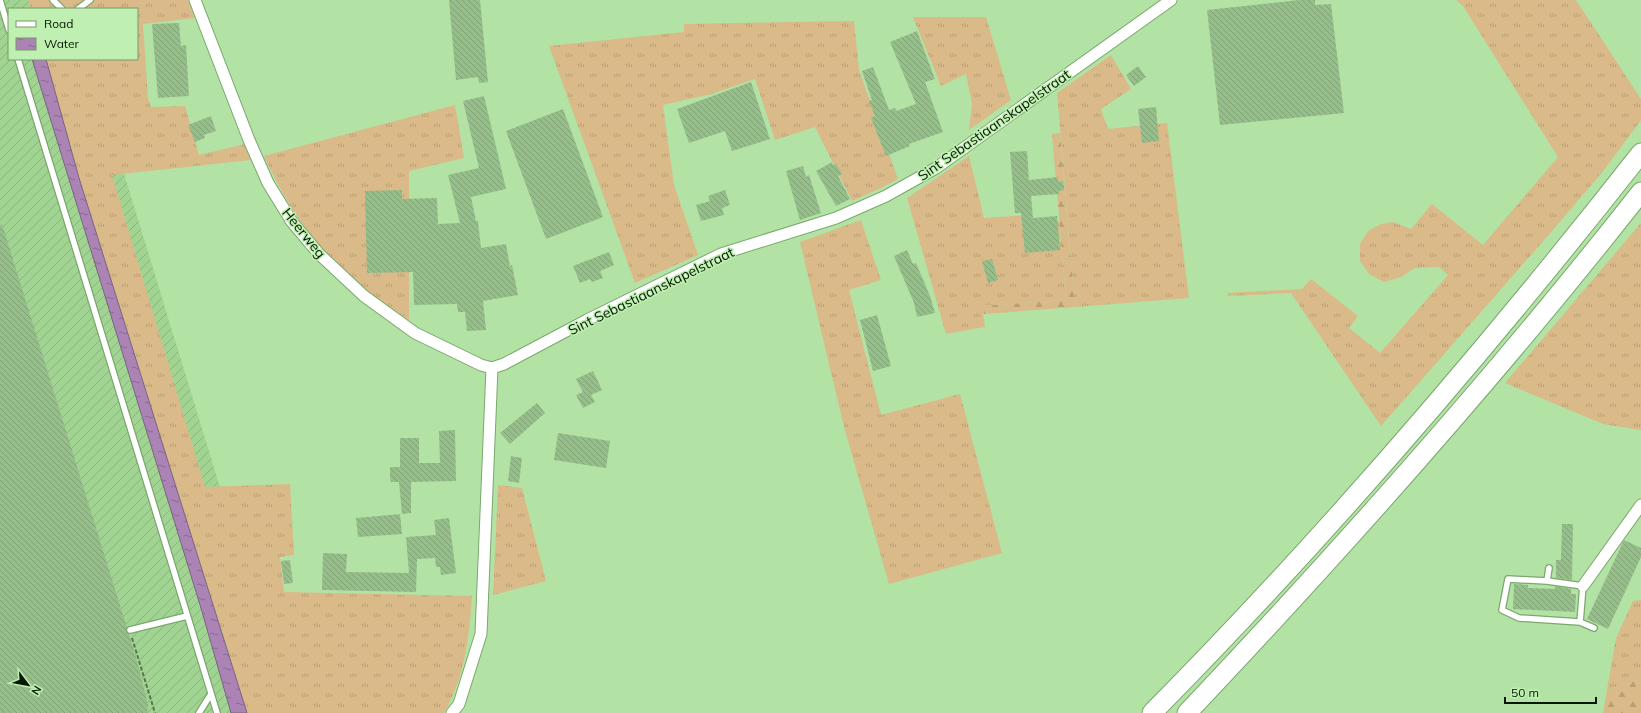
<svg xmlns="http://www.w3.org/2000/svg" width="1641" height="713" font-family="Mulish,sans-serif">
<defs>
<pattern id="industrial-furrows" width="10" height="10" patternUnits="userSpaceOnUse"><rect width="10" height="10" fill="#a1d492"/><path d="M-1 1l2-2M0 10L10 0M9 11l2-2" fill="none" stroke="#89b57c"/></pattern>
<pattern id="grass-tufts" width="24" height="20" patternUnits="userSpaceOnUse"><rect width="24" height="20" fill="#daba88"/><path d="M3 7l-1-3M5 7V3M7 7l1-3M15 17l-1-3M17 17v-4M19 17l1-3" fill="none" stroke="#ba9f74"/></pattern>
<pattern id="forest-firs" width="22" height="20" patternUnits="userSpaceOnUse"><rect width="22" height="20" fill="#daba88"/><path d="M5 1l3.5 6h-7zM16 11l3.5 6h-7z" fill="#ba9f74"/></pattern>
<pattern id="water-ripples" width="26" height="14" patternUnits="userSpaceOnUse"><rect width="26" height="14" fill="#ab84b5"/><path d="M2 4q2-2 4 0t4 0M15 11q2-2 4 0t4 0" fill="none" stroke="#896b91"/></pattern>
<pattern id="building-back-hatch" width="6" height="6" patternUnits="userSpaceOnUse"><rect width="6" height="6" fill="#96be8b"/><path d="M-1 5l2 2M0 0l6 6M5-1l2 2" fill="none" stroke="#80a376"/></pattern>
</defs>
<rect width="100%" height="100%" fill="#b2e3a4"/>
<path fill="url(#industrial-furrows)" d="M0,0H71L74,9H9V59H89L289,713H0Z"/>
<path fill="url(#grass-tufts)" d="M28,0H188L195,18L143,24L148,98L151,107L185,106L199,155L245,144L251,160L112,175L205,487L290,484L294,555L280,557L284,592L472,596C469,637 465,677 444,713H247L79,178L46,59H137V9H31Z
M1456,0H1576L1641,99V120L1604,170L1553,230L1381,426L1291,293L1228,296L1227,293L1302,289L1311,279L1358,316L1349,328L1380,353L1448,275L1439,267L1415,268L1401,277L1384,282L1369,274L1360,261V244L1368,231L1381,224L1393,222L1411,229L1432,204L1483,245L1558,157L1463,6Z
M913,17H986L1011,100L969,130L972,104L966,74L941,86Z
M854,21L859,70L898,179L881,188L852,201L815,127L775,140L755,79L712,94L663,105L674,185L698,255L635,283L549,46L684,32V24Z
M1111,55L1131,89L1101,109L1108,129L1167,123L1189,298L1075,307L1057,93Z
M455,105L464,158L409,171V320C387,305 365,290 345,273C310,242 283,198 264,156Z
M969,156L984,218L1029,215L1031,224L1059,221L1066,300L982,306L985,327L946,334L907,198Z
M861,220L881,280L849,290L881,415L960,394L1002,553L889,584L844,427L800,242Z
M1641,223V430L1603,424L1505,383Z
M498,485L522,488L546,581L493,595Z
M1641,600V679L1607,690L1616,638L1633,601Z"/>
<path fill="url(#forest-firs)" d="M1060,133L1075,307L984,314L981,306L1066,300L1052,134Z
M1641,679V713H1603L1607,690Z"/>
<path fill="url(#water-ripples)" stroke="#7a6380" d="M32,59H46L79,178L247,713H231L201,608Z"/>
<path fill="url(#building-back-hatch)" d="M449,0H480L488,82L479,83L478,77L456,80Z
M1299,0H1315V5L1331,4L1344,113L1220,125L1207,10Z
M179,23L181,46L186,45L189,96L158,98L152,24Z
M917,31L935,79L925,82L943,132L909,144L910,146L886,156L871,118L875,116L869,101L872,100L862,71L873,67L889,110L895,108L896,111L916,104L890,42Z
M1138,66L1146,77L1134,86L1126,75Z
M751,82L770,139L732,151L725,131L689,143L677,109Z
M484,96L506,189L471,197L476,221H478L481,248L506,244L510,266L512,265L518,295L483,301L486,330L467,331L465,312H458L457,304L414,305L413,272L367,273L365,191L402,190V199L437,198L438,224L460,223L448,175L479,168L463,101Z
M1156,107L1159,141L1142,143L1138,109Z
M563,109L603,217L546,239L506,131Z
M211,116L216,131L204,135L205,138L195,142L188,125Z
M1027,151L1029,180L1058,177V182L1063,181L1064,190L1059,191V194L1031,196L1033,218L1057,216L1060,250L1025,253L1021,213H1015L1010,152Z
M832,162L833,165L836,164L842,174L838,176L850,199L836,206L816,171Z
M803,166L806,177L809,175L821,213L800,220L786,171Z
M725,190L730,205L722,208L724,215L701,221L696,205L710,201L708,196Z
M2,224L127,628L126,631L129,634L138,665L148,705L147,713H0V225Z
M907,250L913,264L916,263L930,296L935,313L917,317L914,303L894,256Z
M609,252L614,265L600,271L603,278L592,282L590,279L580,283L573,266Z
M992,259L998,280L988,283L982,261Z
M877,315L891,366L873,371L860,320Z
M593,371L602,390L591,395L595,402L583,408L576,395L583,392L576,379Z
M537,403L545,413L510,444L500,433Z
M455,430L456,481L411,482V513L402,514L399,482H391L390,477V467H400V438H419V463H440L439,431Z
M558,433L610,441L606,468L554,460Z
M511,456L522,458L519,483L508,481Z
M400,514L402,534L358,537L356,518Z
M449,518L456,573L441,575L440,567H436L435,558L417,559L416,592L322,590L323,553L347,554L346,572L409,573L406,537L436,535L434,520Z
M1562,524H1573L1572,580L1556,578V560H1561Z
M1624,540L1641,548V557L1608,629L1587,619Z
M290,560L293,583L284,584L281,561Z
M1514,584L1528,585V588L1555,589V586L1571,589V594H1576L1575,612L1513,609Z"/>
<g fill="none" stroke-linecap="round" stroke-linejoin="round">
<defs>
<path id="service" d="M0,0L9,30
M53,0L62,9
M78,9L90,0
M18,59L217,713
M1508,579L1547,581L1583,586L1580,622L1519,618L1502,610Z
M1547,581L1549,568
M1580,622L1594,628
M130,630L187,616
M199,713L211,694"/>
<path id="minor" d="M195,0L249,140L268,183L292,222L319,254L364,296L415,333L481,365L492,368L504,364L587,320L721,254L836,218L886,196L936,168L1171,0
M1583,586L1641,505
M452,713L459,704L481,634L492,368"/>
<path id="motorway" d="M1152,713C1326,537 1488,348 1641,153
M1187,713C1345,546 1499,373 1641,192"/>
</defs>
<use href="#service" stroke="#7aa86d" stroke-width="8"/>
<use href="#minor" stroke="#7aa86d" stroke-width="13"/>
<use href="#motorway" stroke="#7aa86d" stroke-width="21"/>
<path stroke="#587850" stroke-width="2" stroke-dasharray="4 2" stroke-linecap="butt" d="M132,638L155,713"/>
<use href="#service" stroke="#fff" stroke-width="5.5"/>
<use href="#minor" stroke="#fff" stroke-width="11"/>
<use href="#motorway" stroke="#fff" stroke-width="19"/>
</g>
<g text-anchor="middle" dominant-baseline="central" stroke-width="3" stroke-linejoin="round" paint-order="stroke">
<g font-size="14" fill="#061703" stroke="#bff0b1">
<text transform="translate(994 125) rotate(-35)">Sint Sebastiaanskapelstraat</text>
<text transform="translate(304 233) rotate(51)">Heerweg</text>
<text transform="translate(651 291) rotate(-26)">Sint Sebastiaanskapelstraat</text>
</g>
</g>
<rect x="8" y="8" width="130" height="52" fill="#bff0b1" stroke="#75996b"/>
<rect x="16" y="21" width="20" height="6" fill="#ffffff" stroke="#75996b"/>
<text x="44" y="28" font-size="12" fill="#061703">Road</text>
<rect x="16" y="38" width="20" height="12" fill="url(#water-ripples)" stroke="#75996b"/>
<text x="44" y="48" font-size="12" fill="#061703">Water</text>
<g transform="translate(28 685) rotate(122)" stroke="#bff0b1" stroke-width="3" paint-order="stroke">
<path d="M0-3L7 15L0 10L-7 15Z" fill="#061703"/>
<text y="-6" font-size="11" font-weight="bold" text-anchor="middle" fill="#061703">N</text>
</g>
<path d="M1505 697v6h91v-6" fill="none" stroke="#061703" stroke-width="2"/>
<text x="1511" y="697" font-size="12" fill="#061703" stroke="#bff0b1" stroke-width="3" paint-order="stroke">50 m</text>
</svg>
